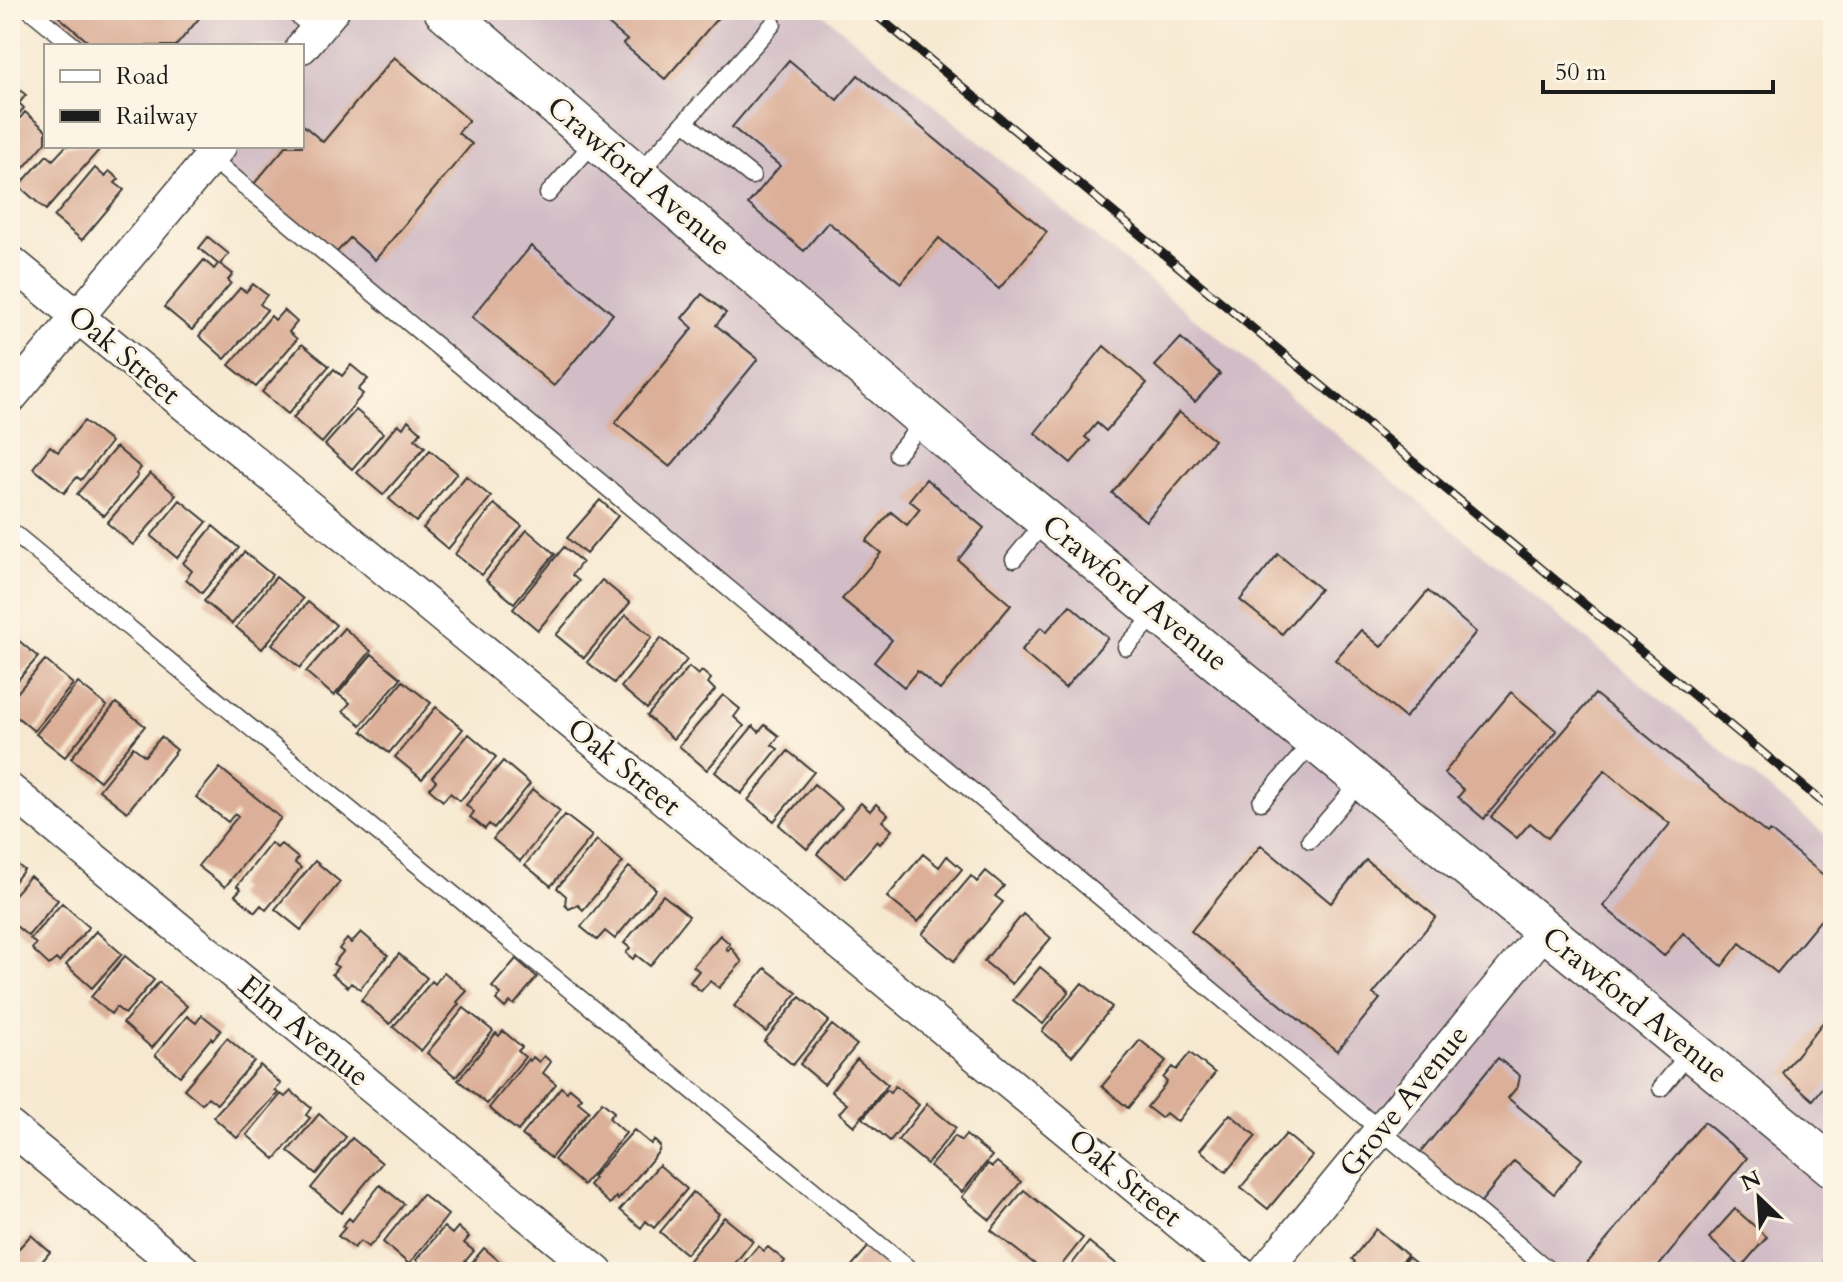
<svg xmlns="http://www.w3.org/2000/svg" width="1843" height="1282" font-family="Cardo,serif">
<rect width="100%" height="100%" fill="#fcf5e5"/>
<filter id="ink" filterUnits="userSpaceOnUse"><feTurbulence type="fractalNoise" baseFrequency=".0125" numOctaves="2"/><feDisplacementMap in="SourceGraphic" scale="16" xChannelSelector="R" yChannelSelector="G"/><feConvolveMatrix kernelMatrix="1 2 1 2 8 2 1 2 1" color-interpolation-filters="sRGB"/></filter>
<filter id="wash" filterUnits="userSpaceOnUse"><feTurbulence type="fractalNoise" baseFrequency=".006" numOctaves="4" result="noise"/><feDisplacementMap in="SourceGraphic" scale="32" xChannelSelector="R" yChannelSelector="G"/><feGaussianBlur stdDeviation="1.8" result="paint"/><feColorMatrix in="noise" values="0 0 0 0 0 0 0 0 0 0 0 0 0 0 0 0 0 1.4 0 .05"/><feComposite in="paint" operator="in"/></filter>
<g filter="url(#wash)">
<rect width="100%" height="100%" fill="#f7e9d1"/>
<path fill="#d2bdc6" d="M28,10H818L1833,841V1272H1557L193,146H302V46H72Z"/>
<g id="blocks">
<path fill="#dbaf98" d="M51,10H206L176,46H93Z
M592,10H717L721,14L665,79L623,44L627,40Z
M394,57L469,120L458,133L472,144L375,260L350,238L335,254L253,185L286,146H302V124L323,142Z
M789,60L837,100L858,75L1047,232L999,289L939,238L901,283L828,222L804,251L748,204L780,166L732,127Z
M10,82L26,95L19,103L24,108L10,124Z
M25,112L46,130V142L10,184V130Z
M66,146H94L99,150L46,210L19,186L47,155L53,160Z
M95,168L105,177L109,171L119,179L115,183L124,190L82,240L54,217Z
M208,237L229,254L220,264L233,274L228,280L231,283L192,330L164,307L204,260L214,269L218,264L199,248Z
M531,246L613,314L554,386L472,317Z
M253,284L267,295L260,304L267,310L225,359L199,336L240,288L246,292Z
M702,294L726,313L716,325L758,359L670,467L615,423L693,328L682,318Z
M284,310L297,322L289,332L297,339L256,387L229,365L271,316L275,320Z
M1181,338L1220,374L1195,402L1155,366Z
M302,344L329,366L288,414L262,392Z
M1104,346L1147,383L1106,431L1097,423L1085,437L1090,441L1071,463L1035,433Z
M351,365L368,379L358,390L363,394L322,443L293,418L334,369L342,376Z
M356,410L383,433L352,469L325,445Z
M1179,412L1214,440L1146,521L1112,493Z
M408,420L421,432L415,439L425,447L383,495L357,473L398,424L403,428Z
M84,421L111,442L81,480L77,477L64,493L33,468L50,446L58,452Z
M116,447L141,468L136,474L138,476L104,516L77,494Z
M430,450L457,473L416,522L389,499Z
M150,473L176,495L133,545L107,523Z
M466,476L491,497L448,549L423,528Z
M926,479L984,528L958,560L1011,605L940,690L917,671L904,687L874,662L892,640L842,599L881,553L866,541L891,512L907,525L920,509L909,500Z
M180,500L207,522L177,558L151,536Z
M600,500L618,516L586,554L567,538Z
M494,504L522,526L482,575L455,554Z
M213,526L239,548L202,593L186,579L192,571L183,563Z
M527,530L555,554L514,603L486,580Z
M564,547L582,562L572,575L579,581L538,630L513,609Z
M244,552L272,575L232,624L204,601Z
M1278,554L1320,589L1282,634L1240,600Z
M276,577L303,599L262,649L236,627Z
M602,580L630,603L584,658L556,635Z
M1428,591L1476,632L1405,718L1335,660L1361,630L1381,647Z
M308,602L336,625L300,668L272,644Z
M1070,605L1108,638L1065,688L1021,651L1041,627L1046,632Z
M626,615L652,637L614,683L587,662Z
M344,628L371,651L334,696L306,672Z
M10,633L38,657L10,689Z
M661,638L687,660L647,709L621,687Z
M372,654L401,678L361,725L343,711L350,703L338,694Z
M45,660L73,684L34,731L10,711V701Z
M689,667L698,675L702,671L711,679L708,683L715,690L673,739L647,716Z
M403,681L431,703L389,753L362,731Z
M78,683L107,706L65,757L36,734Z
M1511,692L1557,731L1484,819L1458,797L1464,790L1444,773Z
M1595,694L1767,834L1770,831L1833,883V905L1777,973L1740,943L1722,966L1683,933L1664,956L1603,906L1670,824L1605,770L1548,838L1530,823L1517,838L1491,817Z
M723,695L740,709L734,717L744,726L707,770L679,746Z
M116,703L145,726L100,781L71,758Z
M436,707L463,729L422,779L395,757Z
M765,725L779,736L772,745L778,749L741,794L715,772L753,726L759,732Z
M469,734L496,757L460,801L450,793L443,801L429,789L436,781L432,777Z
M161,737L177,750L127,812L99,790L133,747L145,756Z
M788,751L814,772L774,821L748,800Z
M503,761L530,784L494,828L489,824L485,829L470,817L474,812L466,805Z
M220,768L281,818L225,887L198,866L238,816L235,813L228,822L196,797Z
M814,784L842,808L807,849L779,825Z
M533,789L560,811L520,861L493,839Z
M861,803L870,811L876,804L888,815L882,821L892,830L880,844L877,841L845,878L817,854Z
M565,815L592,836L551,886L525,865Z
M597,840L623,862L583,910L578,905L569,909L565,905L566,896L557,888Z
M271,843L277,848L281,844L298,858L295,863L301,868L266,910L261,905L255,912L235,895L241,889L237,886Z
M1261,845L1331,903L1366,860L1436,917L1373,994L1380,999L1337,1051L1191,931Z
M923,854L939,867L947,856L962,869L918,922L887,897Z
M10,859L24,870L10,887Z
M315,861L340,882L301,930L275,909Z
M629,867L656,889L615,939L605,931L597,940L581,927Z
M986,871L1004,886L995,896L1003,902L954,961L922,934L971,876L977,882Z
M30,876L58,900L28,936L10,921V899Z
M663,895L689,916L650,966L636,955L633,959L626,953L630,948L624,943Z
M62,903L89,927L59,962L56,959L49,965L32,949L36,944L30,939Z
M1023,914L1051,938L1012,984L984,961Z
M96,931L122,954L92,988L66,965Z
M361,932L388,955L360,989L351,983L348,987L332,974L338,967L333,964L343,952L339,949L347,939L351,943Z
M720,935L730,944L726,948L728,951L731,947L742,962L719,988L710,981L701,991L690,982L699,971L693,966Z
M399,954L427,978L390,1024L361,1000Z
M125,956L154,980L125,1014L116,1007L111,1014L91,997Z
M516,959L537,977L514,1005L510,1002L505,1008L496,1000L501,994L492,987Z
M1040,967L1069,991L1043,1024L1013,1000Z
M765,968L797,993L766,1032L734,1006Z
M444,972L467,991L457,1002L459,1004L421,1051L393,1027L432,981L435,984Z
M159,982L187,1006L152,1048L123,1023Z
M1082,983L1112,1007L1072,1056L1042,1031Z
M800,997L829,1021L793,1065L764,1041Z
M464,1008L493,1031L456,1077L427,1053Z
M1833,1010V1075L1813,1100L1782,1073Z
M202,1015L221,1030L213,1040L211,1038L180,1076L155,1055L187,1016L196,1023Z
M832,1025L857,1045L824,1084L800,1064Z
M503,1031L522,1047L518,1051L525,1057L487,1104L458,1080L496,1033L499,1036Z
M227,1038L254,1061L217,1104L208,1097L202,1104L184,1089Z
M1140,1040L1166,1061L1128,1108L1102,1086Z
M1190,1053L1215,1073L1177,1122L1166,1113L1161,1118L1147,1107L1167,1082L1163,1078L1172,1067L1176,1070Z
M544,1056L551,1062L543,1073L556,1084L518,1131L489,1108L528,1059L530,1061L533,1057L539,1062Z
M1498,1058L1520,1076L1518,1086L1508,1098L1582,1159L1554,1194L1514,1161L1480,1203L1420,1153Z
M857,1059L888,1085L854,1126L839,1113L847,1104L831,1091Z
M260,1065L281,1084L275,1090L278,1093L237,1138L213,1117Z
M895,1086L919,1105L890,1141L863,1118L886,1090L890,1093Z
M561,1087L567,1092L570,1088L582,1098L578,1102L589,1111L551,1158L522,1135Z
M291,1091L311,1108L306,1115L310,1118L275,1159L247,1135L281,1094L285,1097Z
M602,1102L614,1112L609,1118L626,1133L583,1185L554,1160Z
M927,1104L956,1128L927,1164L898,1140Z
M319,1114L346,1137L316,1174L288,1151Z
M1230,1114L1256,1136L1226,1172L1200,1150Z
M1704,1122L1747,1158L1654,1272H1580Z
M634,1130L651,1144L654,1140L660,1146L659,1151L618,1200L616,1197L610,1204L589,1185L594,1179L592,1177Z
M1286,1134L1312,1156L1268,1209L1241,1187Z
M966,1135L992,1156L962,1192L930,1166L955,1136L961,1141Z
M352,1138L382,1163L341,1213L311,1188Z
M997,1162L1021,1182L990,1220L962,1197L988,1164L992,1167Z
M659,1165L687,1189L654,1228L646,1221L641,1228L620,1210Z
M380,1185L404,1204L374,1242L368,1247L360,1241L354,1248L338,1236L345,1228L342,1226L349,1218L352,1221Z
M1024,1190L1083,1238L1056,1272H1045L991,1230Z
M693,1192L719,1214L686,1254L660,1232Z
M422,1194L448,1215L409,1264L383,1242Z
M1735,1209L1767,1237L1741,1267L1709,1238Z
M724,1217L753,1241L728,1272H694L685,1265Z
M444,1227L452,1234L458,1227L469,1237L464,1243L474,1251L456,1272H430L416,1260Z
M1376,1229L1407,1255L1393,1272H1347L1355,1262L1352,1259Z
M31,1235L50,1252L33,1272H10V1258Z
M1089,1242L1119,1266L1114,1272H1066Z
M870,1245L896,1267L892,1272H851L848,1270Z
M758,1246L764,1251L768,1247L785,1261L781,1266L785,1269L783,1272H736Z
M484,1248L512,1272H464Z
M1408,1257L1427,1272H1395Z"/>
</g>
</g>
<g filter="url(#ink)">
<use href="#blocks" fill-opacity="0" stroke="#3d3b37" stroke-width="2"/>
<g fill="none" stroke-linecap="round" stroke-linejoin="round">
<defs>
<path id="service" d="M30,10L74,46
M291,10L316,31
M685,122L752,176
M196,146L1551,1272
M638,174L773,24
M548,194L596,140
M897,454L925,420
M10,530L913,1272
M1014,559L1046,520
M1126,647L1158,612
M1261,802L1314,741
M1310,840L1362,780
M1661,1088L1691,1051
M1832,1259L1833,1258"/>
<path id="minor" d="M302,47L333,10
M10,261L1239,1272
M10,398L220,146
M10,790L597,1272
M10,1127L186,1272
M1264,1272L1545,930"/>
<path id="tertiary" d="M444,10L946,438L1833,1167"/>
</defs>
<use href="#service" stroke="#3d3b37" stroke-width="19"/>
<use href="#minor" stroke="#3d3b37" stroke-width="35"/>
<use href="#tertiary" stroke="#3d3b37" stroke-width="43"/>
<use href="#service" stroke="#fff" stroke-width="16"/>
<use href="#minor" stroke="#fff" stroke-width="32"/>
<use href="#tertiary" stroke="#fff" stroke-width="40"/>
<defs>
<path id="rail" d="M870,10L1833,811"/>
</defs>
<use href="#rail" stroke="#1c1c1c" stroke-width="9"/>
<use href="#rail" stroke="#fcf5e5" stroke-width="6" stroke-dasharray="18" stroke-linecap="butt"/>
</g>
</g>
<g text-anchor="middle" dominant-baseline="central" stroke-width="6" stroke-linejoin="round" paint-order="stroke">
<g font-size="30" fill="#1c1c1c" stroke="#fcf5e5">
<text transform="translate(639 176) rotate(40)">Crawford Avenue</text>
<text transform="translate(124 355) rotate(40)">Oak Street</text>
<text transform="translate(1135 593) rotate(39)">Crawford Avenue</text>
<text transform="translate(624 767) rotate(39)">Oak Street</text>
<text transform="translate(1635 1005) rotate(39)">Crawford Avenue</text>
<text transform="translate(304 1031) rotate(39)">Elm Avenue</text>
<text transform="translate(1404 1101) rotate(-51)">Grove Avenue</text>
<text transform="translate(1125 1178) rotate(39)">Oak Street</text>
</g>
</g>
<rect width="1843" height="1282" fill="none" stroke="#fcf5e5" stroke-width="40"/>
<rect x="44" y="44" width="260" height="104" fill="#fcf5e5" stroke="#a29e95" stroke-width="2"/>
<rect x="60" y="70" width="40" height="12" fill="#ffffff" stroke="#a29e95" stroke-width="2"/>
<text x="116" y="84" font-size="24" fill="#1c1c1c">Road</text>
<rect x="60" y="110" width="40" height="12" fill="#1c1c1c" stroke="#a29e95" stroke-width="2"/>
<text x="116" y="124" font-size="24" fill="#1c1c1c">Railway</text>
<g transform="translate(1759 1198) rotate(335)" stroke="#fcf5e5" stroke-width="6" paint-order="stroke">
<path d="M0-6L14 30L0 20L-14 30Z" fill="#1c1c1c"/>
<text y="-12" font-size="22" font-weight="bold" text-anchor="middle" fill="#1c1c1c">N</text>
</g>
<path d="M1543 80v12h230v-12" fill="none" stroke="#1c1c1c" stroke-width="4"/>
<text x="1555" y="80" font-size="24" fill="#1c1c1c" stroke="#fcf5e5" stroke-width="6" paint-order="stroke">50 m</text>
</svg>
